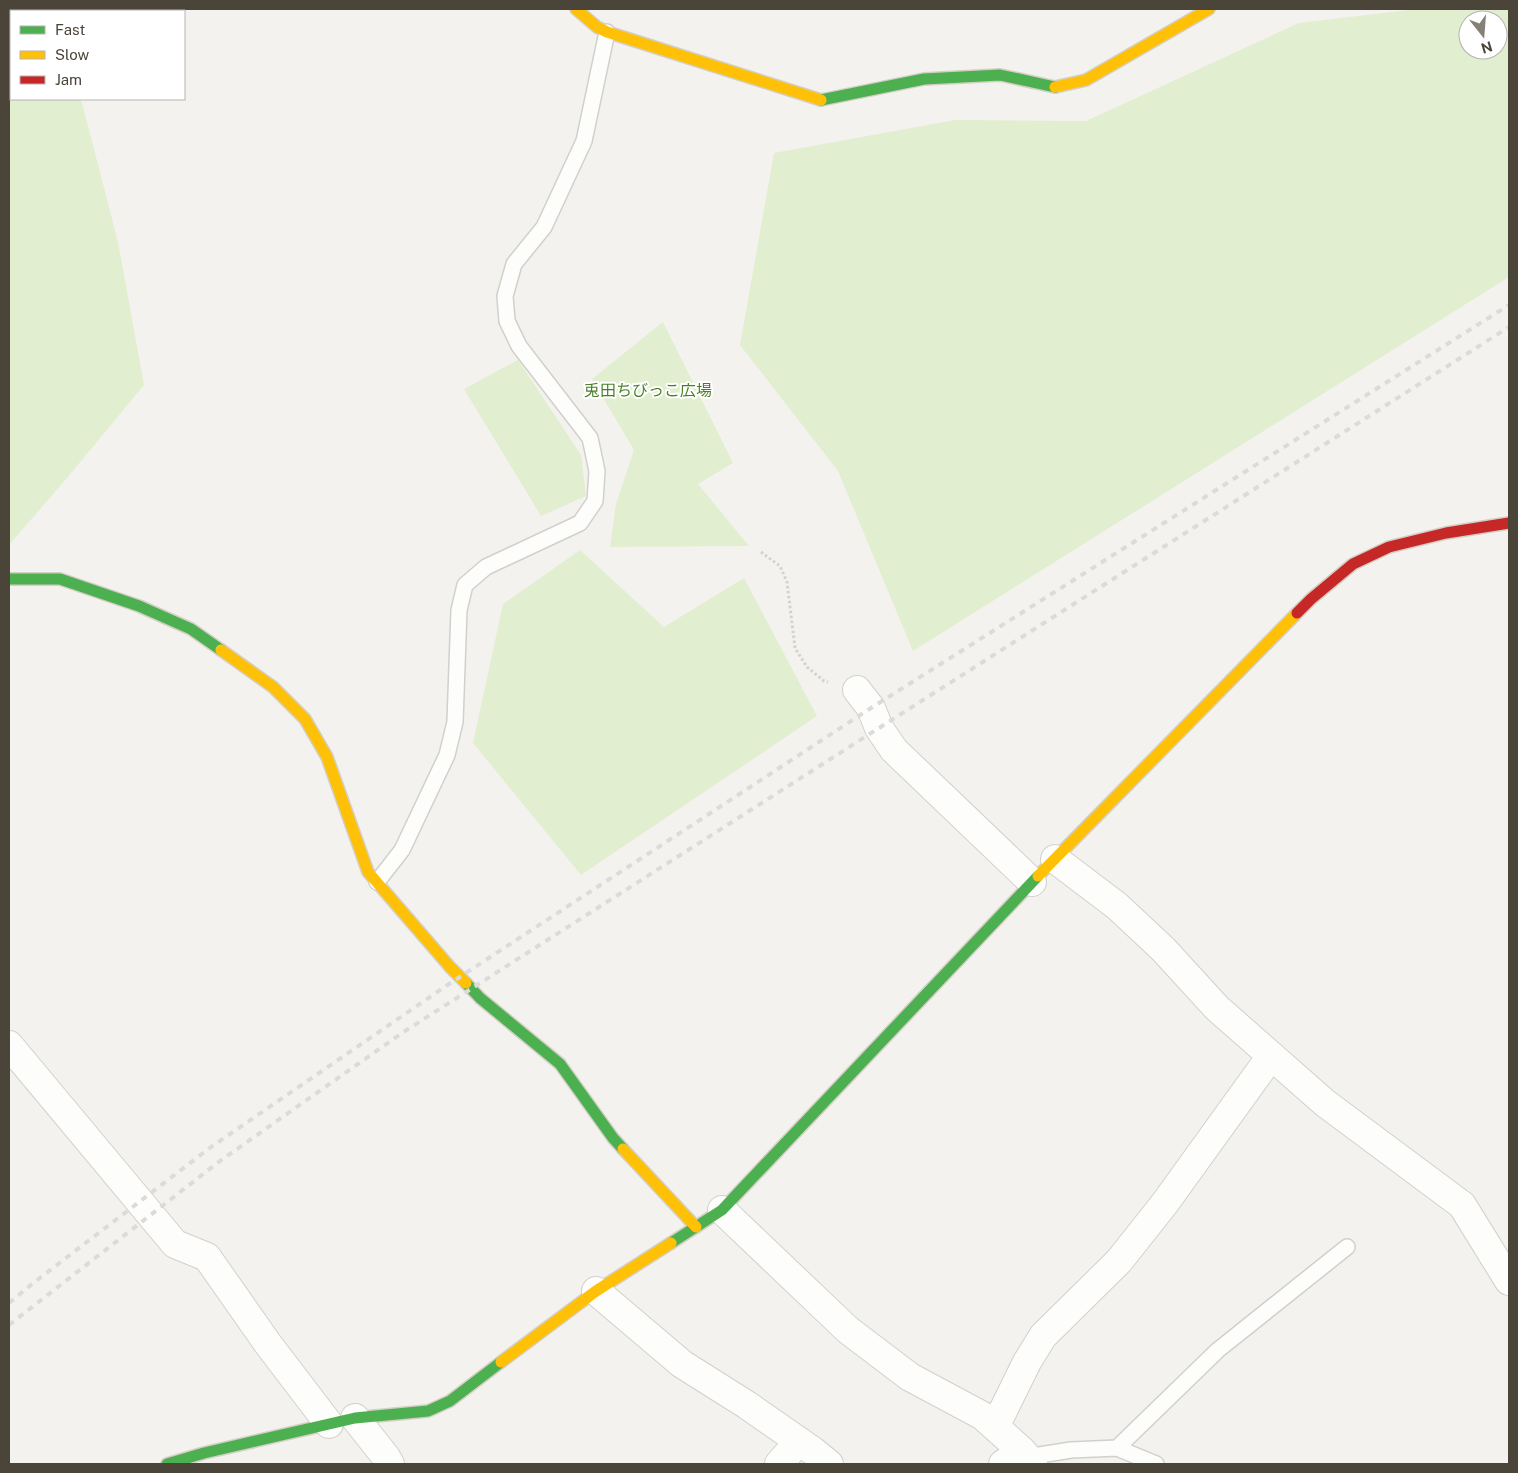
<svg xmlns="http://www.w3.org/2000/svg" width="1518" height="1473" font-family="'Public Sans','Noto Sans JP',sans-serif">
<rect width="100%" height="100%" fill="#f4f2ee"/>
<path fill="#e1eecf" fill-rule="evenodd" d="M9,9H166L165,11H11V99H81L118,242L144,385L67,478L9,545Z
M1417,9H1509V277L913,651L838,471L740,345L774,153L955,120L1086,121L1299,23ZM1468,20H1498V50H1468Z
M663,322L733,463L698,484L749,546L610,547L616,504L634,450L592,379Z
M518,360L581,455L586,496L541,516L464,389Z
M580,550L664,627L744,578L817,716L581,875L473,743L503,604Z"/>
<g fill="none" stroke-linecap="round" stroke-linejoin="round">
<defs>
<path id="lane" d="M377,882L402,850L447,755L455,722L459,610L465,585L486,567L580,523L595,501L597,471L590,438L519,346L507,321L505,296L514,264L544,227L584,141L607,32
M1117,1448L1218,1350L1347,1247
M1027,1457L1071,1450L1117,1448L1156,1464"/>
<path id="street" d="M857,690L871,708L879,728L894,750L1032,882
M1055,859L1117,906L1163,949L1217,1008L1325,1103L1462,1205L1509,1281
M9,1045L175,1244L207,1257L268,1344L329,1424
M722,1210L848,1330L910,1377L983,1416L1022,1451L1033,1464
M596,1291L682,1364L747,1405L813,1451L829,1464
M355,1418L386,1457L390,1464
M995,1427L1027,1362L1043,1336L1119,1261L1165,1203L1271,1056
M779,1464L799,1441
M1003,1464L1022,1451"/>
<path id="fast" d="M821,100L924,79L1000,75L1055,87
M9,579H60L139,606L191,629L221,650
M466,983L480,998L560,1064L613,1138L623,1149
M671,1243L722,1210L1038,876
M167,1464L204,1453L355,1418L428,1411L450,1401L501,1362"/>
<path id="slow" d="M576,9L597,27L607,32L821,100
M1055,87L1086,80L1209,9
M221,650L273,687L305,719L327,757L368,872L450,967L466,983
M1038,876L1297,613
M623,1149L696,1227
M501,1362L596,1291L671,1243"/>
<path id="jam" d="M1297,613L1311,599L1353,564L1389,547L1446,533L1509,523"/>
</defs>
<use href="#lane" stroke="#d2d0cb" stroke-width="18"/>
<use href="#street" stroke="#d2d0cb" stroke-width="30"/>
<use href="#fast" stroke="#d3cfc5" stroke-width="14"/>
<use href="#slow" stroke="#d3cfc5" stroke-width="14"/>
<use href="#jam" stroke="#d3cfc5" stroke-width="14"/>
<path stroke="#d3d2cc" stroke-width="3" stroke-dasharray="2.5 2.5" stroke-linecap="butt" d="M761,552L780,566L787,582L795,648L807,667L824,681L828,682"/>
<use href="#lane" stroke="#fdfdfc" stroke-width="15"/>
<use href="#street" stroke="#fdfdfc" stroke-width="28"/>
<use href="#fast" stroke="#4caf50" stroke-width="11"/>
<use href="#slow" stroke="#ffc107" stroke-width="11"/>
<use href="#jam" stroke="#c62828" stroke-width="11"/>
<path stroke="#dbdbda" stroke-width="4" stroke-dasharray="6 6" stroke-linecap="butt" d="M9,1303L32,1284L211,1147L446,986L871,708L1509,305
M9,1325L220,1161L402,1033L879,728L1509,327"/>
</g>
<g text-anchor="middle" dominant-baseline="central" stroke-width="4" stroke-linejoin="round" paint-order="stroke">
<g font-size="16" fill="#4a7f2a" stroke="#fff">
<text x="648" y="390">兎田ちびっこ広場</text>
</g>
</g>
<rect width="1518" height="1473" fill="none" stroke="#4b4439" stroke-width="20"/>
<rect x="10" y="10" width="175" height="90" fill="#ffffff" stroke="#b7b4b0"/>
<rect x="20" y="26" width="25" height="8" fill="#4caf50" stroke="#b7b4b0"/>
<text x="55" y="35" font-size="15" fill="#4b4439">Fast</text>
<rect x="20" y="51" width="25" height="8" fill="#ffc107" stroke="#b7b4b0"/>
<text x="55" y="60" font-size="15" fill="#4b4439">Slow</text>
<rect x="20" y="76" width="25" height="8" fill="#c62828" stroke="#b7b4b0"/>
<text x="55" y="85" font-size="15" fill="#4b4439">Jam</text>
<g transform="translate(1483 35) rotate(163)"><circle r="24" fill="#ffffff" stroke="#b7b4b0"/>
<path d="M0-4L9 19L0 12L-9 19Z" fill="#868178"/>
<text y="-8" font-size="14" font-weight="bold" text-anchor="middle" fill="#4b4439">N</text>
</g>
</svg>
